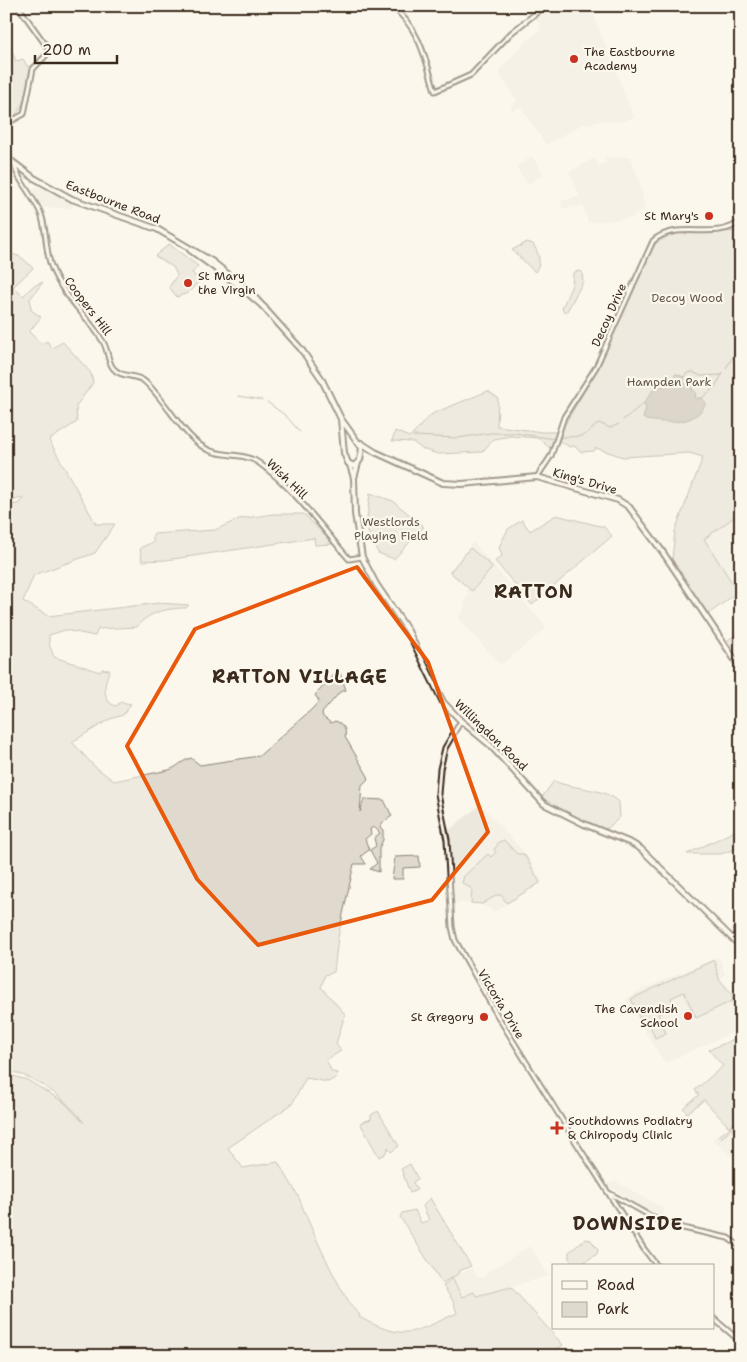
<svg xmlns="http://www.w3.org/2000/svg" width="747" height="1362" viewBox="0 0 747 1362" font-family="'Shantell Sans',sans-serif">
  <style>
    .built { fill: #ede8dd }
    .green { fill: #dfd9ce; stroke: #8d8276 }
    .water { fill: #b6aea2; stroke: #85796d }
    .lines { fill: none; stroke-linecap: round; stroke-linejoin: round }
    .stream { stroke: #85796d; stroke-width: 1 }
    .minor-casing { stroke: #3b2a1e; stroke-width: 7 }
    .major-casing { stroke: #3b2a1e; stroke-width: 8 }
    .minor { stroke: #fbf7ec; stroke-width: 3 }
    .major { stroke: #fbf7ec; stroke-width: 4 }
    .marked { fill: none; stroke: #e8590c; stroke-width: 4; stroke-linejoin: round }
    .poi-dot { fill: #c8321e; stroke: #fbf7ec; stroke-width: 2 }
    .labels { text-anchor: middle; stroke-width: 4.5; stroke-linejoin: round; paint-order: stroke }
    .poi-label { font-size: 12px; fill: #3b2a1e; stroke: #fbf7ec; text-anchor: start }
    .street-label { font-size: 12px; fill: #3b2a1e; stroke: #fbf7ec }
    .park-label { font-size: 12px; fill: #64564a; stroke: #fbf7ec }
    .district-label { font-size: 18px; font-weight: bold; letter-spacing: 1px; fill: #3b2a1e; stroke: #fbf7ec }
  </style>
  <rect width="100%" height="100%" fill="#fbf7ec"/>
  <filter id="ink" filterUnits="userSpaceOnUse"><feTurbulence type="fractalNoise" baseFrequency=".02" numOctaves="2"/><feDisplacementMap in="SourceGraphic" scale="10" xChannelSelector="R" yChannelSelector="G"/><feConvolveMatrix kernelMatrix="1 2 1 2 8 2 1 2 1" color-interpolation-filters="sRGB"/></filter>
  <g filter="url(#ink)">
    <g class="built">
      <polygon points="548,6 590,6 634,117 620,122 604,121 581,125 546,145 521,107 523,105 513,111 510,107 517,101 498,71 527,40 541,29 534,15"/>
      <polygon points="532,156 544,174 528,185 516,167"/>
      <polygon points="603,157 630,157 639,180 645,209 632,218 588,223 583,205 563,209 561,201 580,196 569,172 594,158 599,166 606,162"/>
      <polygon points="38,186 73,204 72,209 42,207 32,190"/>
      <polygon points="737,515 741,520 741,596 703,539"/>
      <polygon points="473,542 547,628 501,665 457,618 462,613 465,605 463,602 470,594 466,591 468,589 448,572"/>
      <polygon points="481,804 529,858 543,882 494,912 481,904 454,903 451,844 448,831"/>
      <polygon points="719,956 725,974 721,978 741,1002 741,1029 665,1063 625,1000 639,991"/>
      <polygon points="741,1119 741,1153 735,1160 712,1139"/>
      <polygon points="615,1181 665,1209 661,1218 608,1186 608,1184"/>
      <polygon points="530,1246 549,1276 476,1296 462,1297 452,1278 472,1268 478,1278 484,1277 486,1273"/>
    </g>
    <g class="green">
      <path d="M11 49 16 61 23 59 28 67 32 65C24 86 29 111 6 121V52Z"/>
      <path d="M741 231V520L737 515 704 539 738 592 707 615 672 559 675 531 703 457 689 453 623 457 596 448 594 451 581 452 574 446 570 447 559 441 565 424 598 368 649 252C666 224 712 233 741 231Z"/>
      <path d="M527 242 533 244C539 253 542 263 535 272L512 250Z"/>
      <polygon points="169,244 198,266 192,273 200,280 188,293 177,297 169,287 177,275 173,267 155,256"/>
      <path d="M6 252 21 257 33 268 13 287 23 296 33 286 43 282 30 299 31 310 41 317 29 332 42 344 47 341 52 348 63 342 91 373 93 383 76 406 77 422 49 440 96 524H115L95 553 34 575 23 601 48 616 159 603 189 605 186 608C169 608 147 612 137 627L98 629 95 636 65 630 49 635V644L54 657 100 672 102 669 110 670C104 681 101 702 116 706L121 702 131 704 123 715 110 719 72 742 94 766 114 781 169 770C178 767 181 761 191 758L200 765 259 756 312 709 319 701 315 695 339 670 346 690 340 692 322 713 323 717 331 723 335 721C343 723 347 730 345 737L369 778 362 785 360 812 364 799 384 800 392 816 382 823 380 827 383 830V840L379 848V872L370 869 377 863 370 850 376 846 374 838 380 833 374 827 370 829 371 834 365 839 369 850 361 856 366 864H354L338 937 334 972 325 975 321 987 345 1014 336 1044 341 1051 326 1060 332 1072 337 1073 336 1078 328 1082 306 1078 292 1104 228 1148 243 1168 278 1162C285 1175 296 1189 301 1203 309 1224 345 1305 360 1315L359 1317C406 1342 412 1333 457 1313L453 1301 443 1286 452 1278 462 1297 474 1292 476 1296 511 1287 563 1345 547 1356H6V1074L27 1080 64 1102 84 1123C66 1098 37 1077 6 1070V505L18 504 24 497 6 503Z"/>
      <polygon points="577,271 582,272 583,282 567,311 564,312 562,308 572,285 573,273"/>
      <path d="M488 391 498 398 497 426 542 432H557L550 448 538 438 511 436 494 439 482 452 438 454 422 449 413 442 392 441 395 431 409 437C419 431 423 419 434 413Z"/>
      <polygon points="370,493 393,501 424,527 394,559 378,553 366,528"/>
      <polygon points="273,514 304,514 333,544 315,545 314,538 166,560 142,561 140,548 153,542 153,534 215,530 239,519"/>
      <polygon points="556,515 604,527 612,536 532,605 495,561 502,556 499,547 508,529 522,520 530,531"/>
      <polygon points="470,548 493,567 472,591 450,572"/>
      <polygon points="741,631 741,664 725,642"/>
      <path d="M554 781C574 790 604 787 619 802L620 817 608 828 604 829 556 808 542 797Z"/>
      <polygon points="741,828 741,847 721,854 687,854"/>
      <polygon points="504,840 517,854 524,854 540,883 507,903 501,895 497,895 482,904 471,903 472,889 462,883 464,876 488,854 491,857 496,852 494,849 498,845 497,843"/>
      <polygon points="419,856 420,867 403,868 403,879 392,879 395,857"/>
      <polygon points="714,960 719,979 733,996 732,1001 696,1018 684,992 671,998 674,1007 658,1014 666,1033 655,1038 647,1019 641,1021 631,999"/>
      <polygon points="741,1036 741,1130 736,1126 721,1138 719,1136 736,1123 729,1127 704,1100 687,1113 683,1108 699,1095 695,1090 723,1066 709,1050"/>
      <polygon points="378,1111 399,1146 391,1152 388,1148 385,1154 379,1157 360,1123 371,1119 371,1115"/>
      <polygon points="410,1164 418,1179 413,1182 417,1190 410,1193 401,1169"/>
      <polygon points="430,1198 471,1266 459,1271 460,1273 442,1283 400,1217 402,1213 415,1210 421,1223 429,1220 423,1206"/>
      <path d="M586 1239 591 1240 598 1250 597 1254 580 1265C572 1265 568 1260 569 1252Z"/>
    </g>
    <path class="water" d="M676 374 684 377V383L693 387 692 390 696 392 695 398H702L706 403C696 426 667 423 646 420L643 418 646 408 644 403 653 390 661 387Z"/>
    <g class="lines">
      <g class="stream">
        <polyline points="726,368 741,344"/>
        <polyline points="684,377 687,373 693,372 700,376 722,375"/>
        <polyline points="238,396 262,400"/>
        <polyline points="702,398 715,387 723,373"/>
        <polyline points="267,402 286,416 300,432"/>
        <polyline points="623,420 644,403"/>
        <polyline points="413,436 458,438 490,433 514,433 555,439"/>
        <path d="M560 438C567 435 573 438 580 436 590 434 592 427 599 423L610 428 619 424"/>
      </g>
      <defs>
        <g id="minor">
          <path d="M391 6C419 26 426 60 435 91L471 75 511 33 545 6"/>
          <polyline points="6,124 24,114 33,69 50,51 18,6"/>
          <path d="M15 165C14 175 36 200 41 214 47 231 45 249 51 266 62 296 86 314 102 340 108 348 107 360 113 368 121 378 135 374 144 381 165 398 185 442 211 451 227 457 245 453 259 463 294 488 321 527 349 559L362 557"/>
          <path d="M537 477 551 456 564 417 596 367 653 241C678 219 716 242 741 221"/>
          <polyline points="461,721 445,748 440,769 438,794 447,840 452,927 455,940 497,1015 577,1144 644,1249 657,1266"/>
          <polyline points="609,1193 665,1224 728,1238 741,1247"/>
          <polyline points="713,1318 741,1342"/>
        </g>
        <g id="major">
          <polyline points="6,157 34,178 72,199 157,229 213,262 249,291 301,349 321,378 341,419 344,453 348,463 354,466 360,460 362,448 341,419"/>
          <polyline points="190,250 238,285 265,308"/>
          <polyline points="361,443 375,452 443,483 462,484 537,477 618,500 629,507 662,551 741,669"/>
          <polyline points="358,463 354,478 355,514 362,557 376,584 408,631 443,702 461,721 490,745 544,804 584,824 631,843 641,849 741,947"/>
          <polyline points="350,465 354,478"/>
        </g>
      </defs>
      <use href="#minor" class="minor-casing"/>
      <use href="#major" class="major-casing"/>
      <use href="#minor" class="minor"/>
      <use href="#major" class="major"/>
    </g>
  </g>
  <path d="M0 0H747V1362H0ZM357 567 428 662 488 832 432 900 258 945 197 879 127 746 195 629Z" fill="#fbf7ec" fill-opacity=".55" fill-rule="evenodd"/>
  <path class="marked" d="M357 567 428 662 488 832 432 900 258 945 197 879 127 746 195 629Z"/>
  <g class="poi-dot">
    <circle cx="574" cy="59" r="5"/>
    <circle cx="709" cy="216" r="5"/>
    <circle cx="188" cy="283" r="5"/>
    <circle cx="688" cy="1016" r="5"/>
    <circle cx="484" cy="1017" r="5"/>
    <path d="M554.5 1120.5h5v5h5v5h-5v5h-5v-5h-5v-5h5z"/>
  </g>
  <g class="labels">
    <g class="poi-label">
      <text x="584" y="56">The Eastbourne<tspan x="584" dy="14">Academy</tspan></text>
      <text x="699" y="220" text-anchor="end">St Mary's</text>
      <text x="198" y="280">St Mary<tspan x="198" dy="14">the Virgin</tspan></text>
      <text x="678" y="1013" text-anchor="end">The Cavendish<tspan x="678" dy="14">School</tspan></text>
      <text x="474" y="1021" text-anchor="end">St Gregory</text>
      <text x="568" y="1125">Southdowns Podiatry<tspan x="568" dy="14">&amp; Chiropody Clinic</tspan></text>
    </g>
    <g class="street-label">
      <text transform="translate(113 202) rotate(21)" y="4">Eastbourne Road</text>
      <text transform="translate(88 306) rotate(53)" y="4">Coopers Hill</text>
      <text transform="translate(609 315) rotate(-66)" y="4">Decoy Drive</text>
      <text transform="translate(287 479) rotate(44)" y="4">Wish Hill</text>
      <text transform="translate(585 481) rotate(16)" y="4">King's Drive</text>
      <text transform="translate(491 735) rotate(44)" y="4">Willingdon Road</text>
      <text transform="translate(501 1004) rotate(59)" y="4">Victoria Drive</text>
    </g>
    <g class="park-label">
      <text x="687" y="302">Decoy Wood</text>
      <text x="669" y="386">Hampden Park</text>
      <text x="391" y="526">Westlords<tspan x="391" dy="14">Playing Field</tspan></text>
    </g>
    <g class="district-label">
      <text x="534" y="598">RATTON</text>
      <text x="300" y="683">RATTON VILLAGE</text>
      <text x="628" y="1230">DOWNSIDE</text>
    </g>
  </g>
  <rect width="747" height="1362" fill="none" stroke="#fbf7ec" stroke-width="25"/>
  <rect x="12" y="12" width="722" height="1337" fill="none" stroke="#3b2a1e" stroke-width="2" filter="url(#ink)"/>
  <rect x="552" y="1264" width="162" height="65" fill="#fbf7ec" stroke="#aea59a"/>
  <rect x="562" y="1281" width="25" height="8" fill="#fbf7ec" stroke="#aea59a"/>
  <text x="597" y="1290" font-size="15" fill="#3b2a1e">Road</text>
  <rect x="562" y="1302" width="25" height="15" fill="#dfd9ce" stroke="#aea59a"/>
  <text x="597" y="1314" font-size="15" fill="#3b2a1e">Park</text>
  <path d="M35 55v8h82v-8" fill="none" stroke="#3b2a1e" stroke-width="2.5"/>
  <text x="42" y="55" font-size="15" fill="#3b2a1e" stroke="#fbf7ec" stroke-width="4" paint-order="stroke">200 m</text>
</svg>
